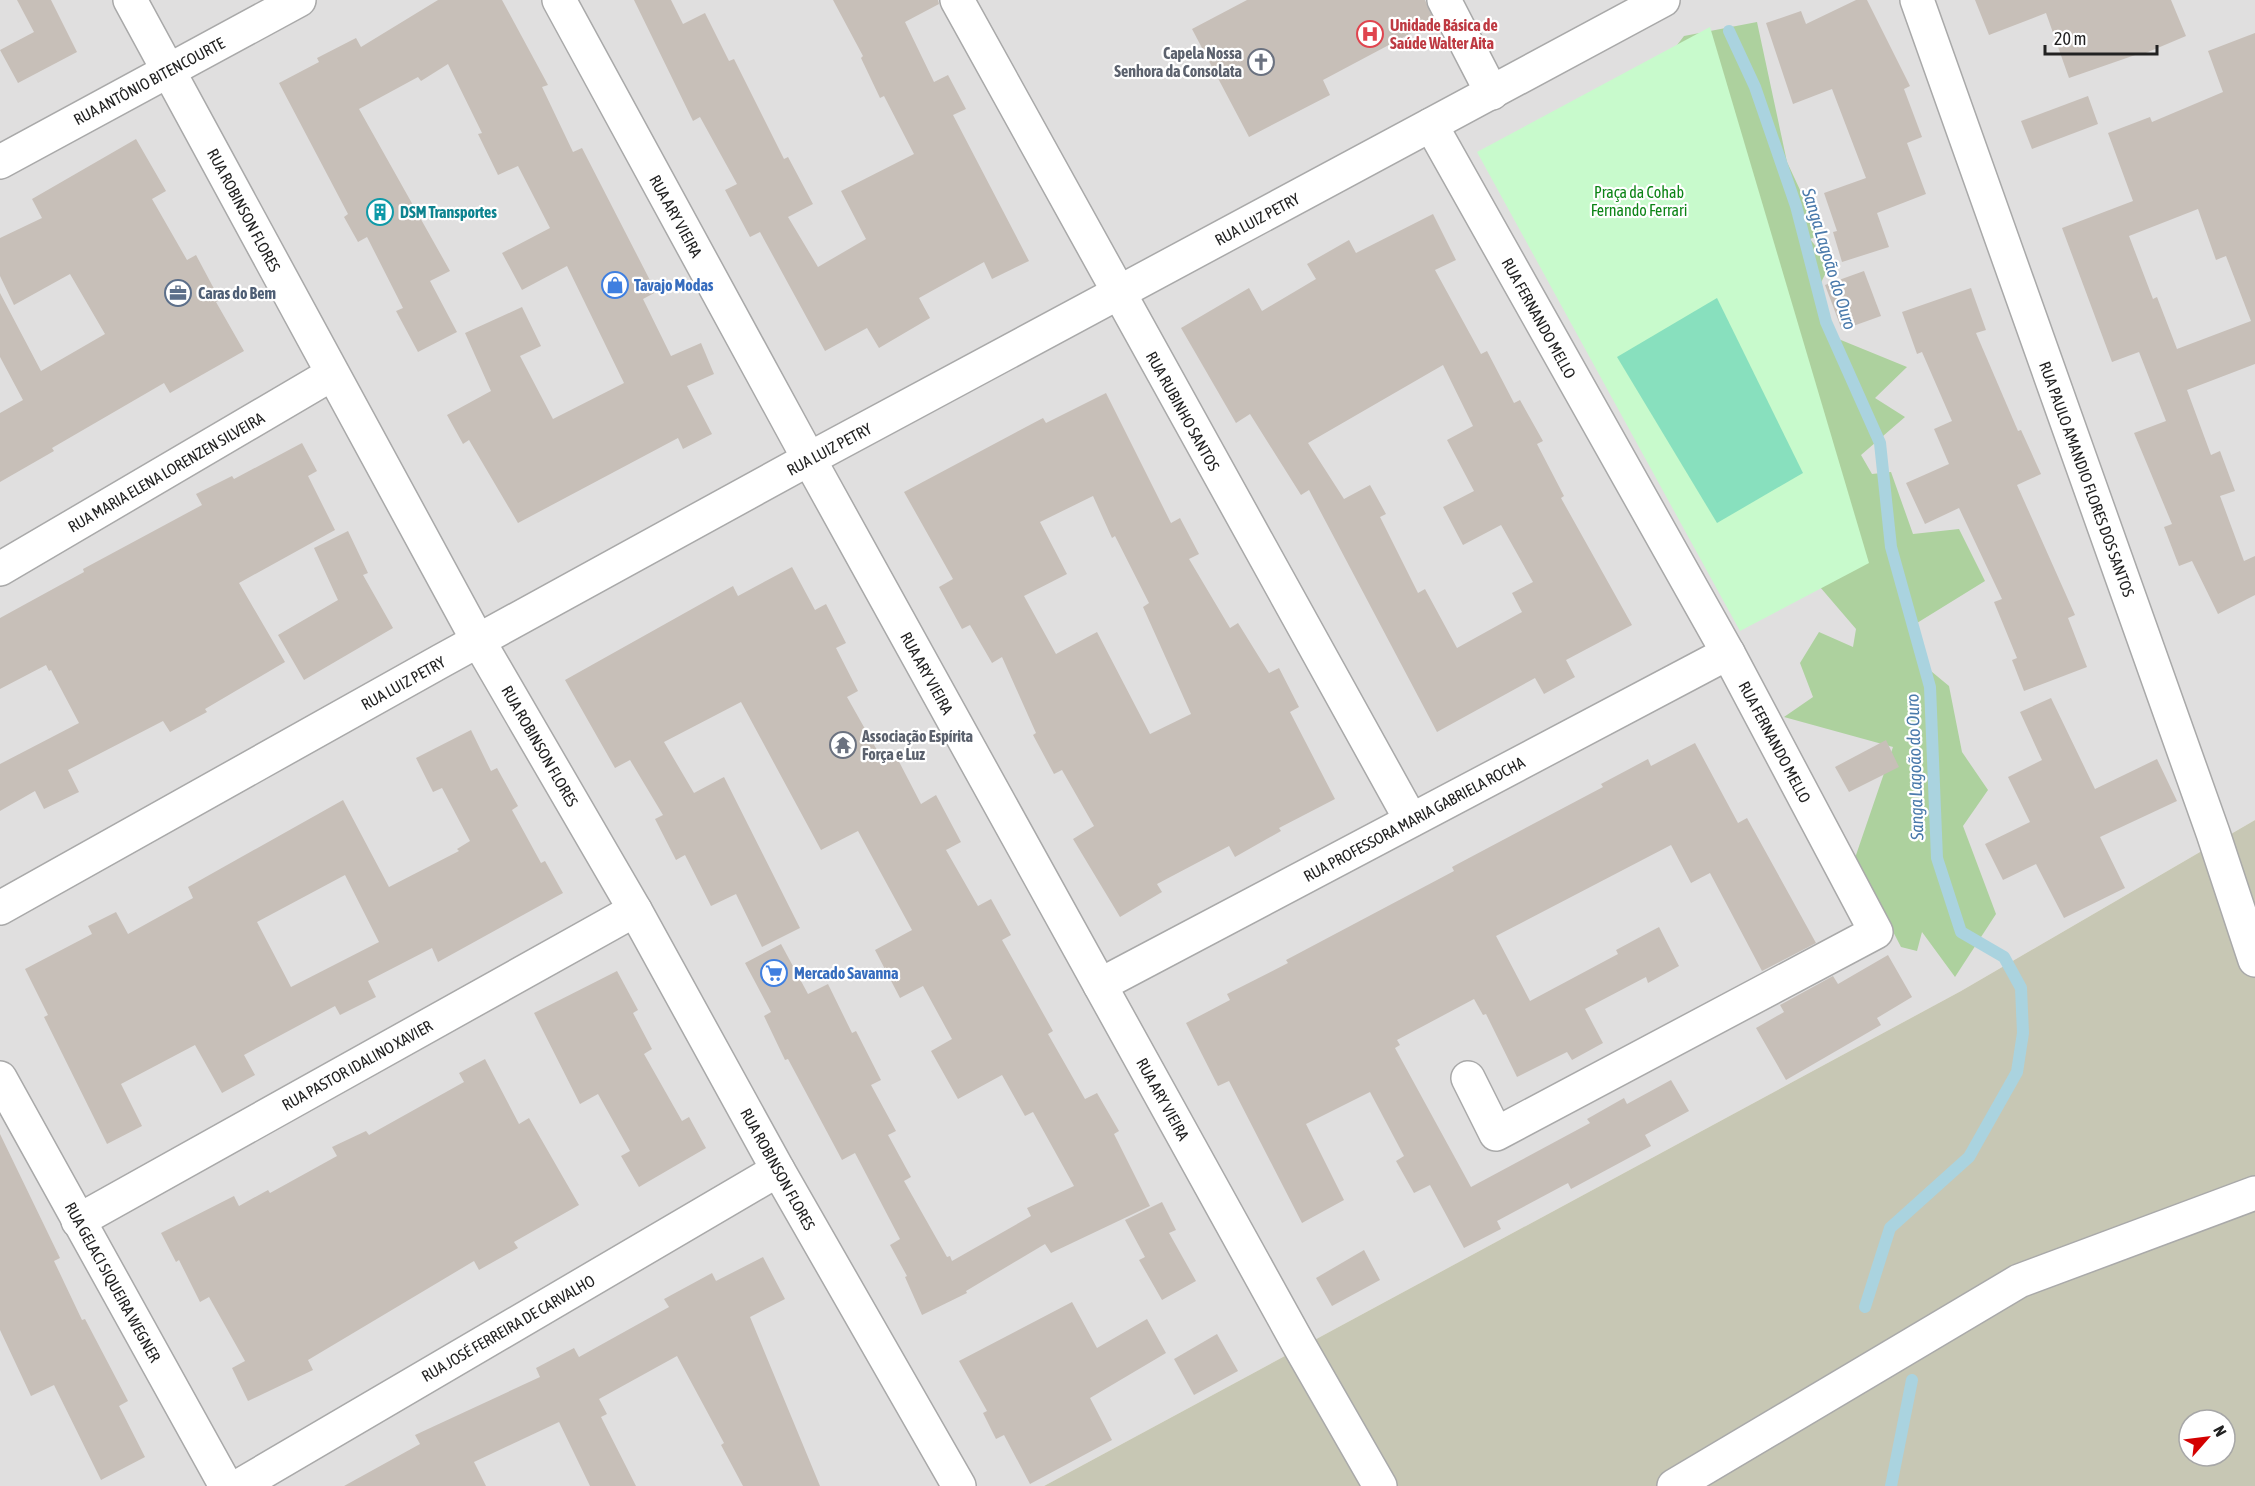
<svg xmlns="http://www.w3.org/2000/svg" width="2255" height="1486" viewBox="0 0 2255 1486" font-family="'Asap Condensed',sans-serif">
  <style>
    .residential { fill: #e0dfdf }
    .construction { fill: #c7c7b4; fill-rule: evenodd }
    .forest { fill: #add19e }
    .park { fill: #c8facc }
    .pitch { fill: #88e0be }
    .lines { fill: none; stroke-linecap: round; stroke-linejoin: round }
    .stream { stroke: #aad3df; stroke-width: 12 }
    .building { fill: #c7bfb8; fill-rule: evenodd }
    .minor-casing { stroke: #a9a9a9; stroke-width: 36 }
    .minor { stroke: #fff; stroke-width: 33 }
    .labels { text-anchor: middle; stroke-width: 4.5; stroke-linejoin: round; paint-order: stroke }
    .health-label { font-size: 16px; font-weight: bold; fill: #be3a42; stroke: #fff; text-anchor: start }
    .worship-label { font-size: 16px; font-weight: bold; fill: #5b616d; stroke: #fff; text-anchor: end }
    .street-label { font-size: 16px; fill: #222; stroke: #fff }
    .park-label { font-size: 16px; fill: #0c8416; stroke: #fff }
    .culture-label { font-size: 16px; font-weight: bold; fill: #0d838f; stroke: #fff; text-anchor: start }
    .shop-label { font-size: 16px; font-weight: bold; fill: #366cbe; stroke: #fff; text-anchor: start }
    .service-label { font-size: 16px; font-weight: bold; fill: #4e5e75; stroke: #fff; text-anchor: start }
    .water-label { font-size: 18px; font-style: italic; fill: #4a7aab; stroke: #fff }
  </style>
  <rect width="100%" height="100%" fill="#f2efe9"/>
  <polygon class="residential" points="0,0 2255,0 2255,820 1961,991 1044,1486 0,1486"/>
  <path class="construction" d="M2255 820V1486H1044L1961 991ZM2189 1420H2225V1456H2189Z"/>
  <polygon class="forest" points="1757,22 1787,162 1821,235 1810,239 1830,264 1817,291 1836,338 1907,367 1875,398 1905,417 1861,455 1872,474 1891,472 1913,534 1959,529 1985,581 1917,623 1920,662 1949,686 1962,752 1988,790 1963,826 1996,914 1955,977 1922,932 1917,951 1901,947 1855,858 1893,747 1784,717 1813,697 1800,663 1819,632 1853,647 1856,629 1820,587 1664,62 1684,36"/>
  <polygon class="park" points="1710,27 1869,563 1740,631 1477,152"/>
  <polygon class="pitch" points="1717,298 1803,473 1717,523 1617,357"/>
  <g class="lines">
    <g class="stream">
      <polyline points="1729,31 1755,87 1796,206 1826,322 1880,443 1891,547 1930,687 1937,858 1961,932 2004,957 2021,988 2023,1033 2017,1072 1969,1157 1890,1228 1865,1307"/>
      <polyline points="1891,1486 1912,1380"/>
    </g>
  </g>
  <g class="building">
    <polygon points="17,0 51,0 77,52 18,83 0,50 34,32"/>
    <polygon points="438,0 502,0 548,85 542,87 573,152 582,148 656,292 643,299 671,356 701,343 714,374 687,386 712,434 683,449 678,438 518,523 469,440 463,444 447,415 491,391 465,333 522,307 541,346 520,356 553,419 624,383 567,266 522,290 502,253 550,228 518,166 498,175 478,134 482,133 448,64 421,81 418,77 359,109 450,271 430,281 457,332 418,352 396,311 403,308 367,237 358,242 344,217 348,214 279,83 319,62 317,58 356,38 361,47"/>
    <polygon points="634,0 671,0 683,24 705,13 729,61 734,59 784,159 788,157 813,204 788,217 818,267 866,239 841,191 914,154 884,96 880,98 861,58 863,56 833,0 938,0 939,4 905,22 934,82 948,75 966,109 953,115 1029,261 992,279 984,262 919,298 930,318 879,348 867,328 825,351 760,232 750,237 725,190 737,184 700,117 693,121"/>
    <polygon points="1247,0 1425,0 1434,21 1323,80 1330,95 1249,137 1192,29"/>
    <polygon points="1856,0 1867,0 1910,86 1904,89 1922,137 1907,143 1926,194 1877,213 1889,247 1842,262 1833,232 1837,231 1824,193 1866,178 1832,89 1793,104 1766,23 1801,11 1806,24"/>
    <polygon points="1975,0 2171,0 2186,36 2141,55 2141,53 2069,78 2046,13 1989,35"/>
    <path d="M2255 33V364L2187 390 2211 455 2220 451 2235 491 2220 496 2244 561 2255 556V595L2218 614 2192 561 2179 566 2164 527 2172 524 2134 433 2166 421 2139 352 2112 362 2062 228 2133 201 2108 133 2150 117 2152 122 2223 92 2208 51ZM2198 209 2216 260 2226 256 2251 321 2177 349 2157 297 2153 299 2129 236Z"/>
    <polygon points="2088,96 2098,124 2032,149 2021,121"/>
    <polygon points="136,139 166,191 152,199 187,260 196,255 220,300 216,302 244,351 170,393 164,383 52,448 54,451 0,482 0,413 23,400 0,357 0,293 41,371 105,334 70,274 14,305 0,276 0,238 42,218 32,199"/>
    <path d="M1433 214 1456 260 1435 270 1481 354 1487 351 1514 403 1520 400 1543 441 1537 444 1564 496 1561 498 1632 625 1566 660 1575 677 1544 694 1535 678 1437 732 1309 490 1301 495 1250 414 1236 423 1181 328 1249 288 1262 311 1316 279 1307 264 1349 240 1356 253ZM1443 365 1473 426 1447 440 1474 491 1443 507 1463 545 1501 525 1533 582 1512 593 1522 612 1457 648 1425 589 1418 593 1380 517 1386 514 1370 485 1344 499 1308 443Z"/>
    <polygon points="1864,271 1881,316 1842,330 1825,285"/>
    <polygon points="1971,288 1986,330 1976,333 2018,431 2021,430 2041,474 2017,485 2075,615 2068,618 2087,667 2024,691 2012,660 2017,658 1994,602 2002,599 1959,508 1925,524 1906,483 1949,464 1934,429 1952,421 1922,352 1917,354 1902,312"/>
    <path d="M1106 393 1171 523 1180 518 1199 554 1189 559 1230 628 1238 623 1269 673 1279 668 1299 707 1290 712 1335 799 1279 828 1281 831 1235 857 1229 846 1157 884 1162 892 1120 917 1073 839 1094 826 1062 770 1054 774 1033 735 1036 733 1002 657 992 663 970 625 962 629 939 587 953 579 904 492 1043 418 1046 423ZM1093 496 1112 538 1115 536 1149 603 1143 607 1191 714 1150 734 1097 632 1056 654 1024 596 1067 574 1040 522Z"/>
    <polygon points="302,443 317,471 308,476 335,530 239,583 285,662 205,709 207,712 170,732 163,721 68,770 79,792 44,809 35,791 0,811 0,764 79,723 51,670 49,671 46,665 0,689 0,618 84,572 83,569 202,505 196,494 232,476 234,479"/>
    <polygon points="348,531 368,573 363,575 393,628 304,680 278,635 338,600 314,548"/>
    <polygon points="792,567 815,610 826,604 846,643 836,648 858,691 847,697 882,759 894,752 921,804 936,795 961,842 946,850 978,906 991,899 1011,935 1002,940 1053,1031 1048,1034 1085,1099 1097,1093 1119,1131 1114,1134 1150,1206 1051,1253 1045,1244 966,1291 967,1293 922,1315 905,1277 907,1276 890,1245 900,1239 855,1153 842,1160 788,1059 785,1060 764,1016 771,1012 745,963 781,944 808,994 828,984 852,1033 856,1031 881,1080 871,1085 896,1131 888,1135 911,1177 904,1181 947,1257 950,1256 952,1261 1031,1216 1027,1208 1074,1186 1033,1112 1025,1116 1002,1075 958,1099 931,1051 952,1039 923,986 900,998 875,950 912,930 858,831 821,850 741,702 664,742 694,793 724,777 800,928 762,947 736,894 711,906 685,855 676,860 655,819 663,815 630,760 615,768 565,680 733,586 738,596"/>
    <polygon points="2051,698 2095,789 2157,759 2177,801 2100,837 2125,888 2064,918 2036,864 2003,880 1985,844 2030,822 2008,777 2042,760 2020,712"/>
    <path d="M471 730 491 771 497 768 518 806 512 810 541 863 545 861 563 893 438 962 432 948 368 981 376 997 340 1015 335 1006 244 1055 255 1075 222 1093 195 1045 121 1084 142 1126 107 1144 44 1017 48 1015 25 969 92 934 88 926 116 912 128 934 193 898 188 887 343 800 389 887 459 851 457 849 470 841 442 788 433 792 416 758ZM345 875 379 942 291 987 257 922Z"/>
    <polygon points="1886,740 1899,767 1849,792 1835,767"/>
    <polygon points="1695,743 1738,823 1747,818 1816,943 1762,971 1710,873 1691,883 1671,845 1496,936 1530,1001 1618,954 1616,950 1659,927 1679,966 1648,983 1646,977 1585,1009 1603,1043 1572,1060 1567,1052 1517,1077 1486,1014 1483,1015 1474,999 1397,1040 1400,1045 1395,1048 1471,1187 1590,1123 1587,1119 1624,1098 1627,1104 1671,1080 1689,1111 1645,1135 1651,1146 1571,1189 1568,1183 1497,1221 1501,1229 1464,1248 1430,1185 1414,1193 1396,1161 1404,1156 1370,1092 1306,1124 1344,1200 1302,1223 1229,1081 1218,1086 1186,1023 1230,1000 1227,994 1288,963 1286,960 1454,871 1452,867 1603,787 1601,784 1648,759 1651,766"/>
    <polygon points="1888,955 1912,997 1877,1018 1881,1025 1786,1080 1756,1028 1784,1012 1780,1005 1833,976 1838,984"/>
    <polygon points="617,971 638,1010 633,1013 652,1049 644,1054 682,1121 689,1117 706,1148 639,1187 621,1156 630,1151 598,1094 580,1104 534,1013"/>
    <polygon points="485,1059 519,1124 529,1118 579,1205 514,1242 518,1248 479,1270 474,1261 308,1360 313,1370 248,1401 232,1368 245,1361 209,1297 200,1302 179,1260 176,1262 161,1233 234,1196 239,1206 268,1190 270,1193 337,1156 332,1147 366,1131 369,1135 464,1082 459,1073"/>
    <polygon points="0,1134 60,1258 54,1261 82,1320 85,1319 128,1401 119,1406 145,1457 101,1480 54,1385 31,1396 0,1330"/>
    <polygon points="1162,1202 1176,1230 1169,1233 1196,1281 1162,1300 1139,1260 1145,1257 1125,1220"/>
    <polygon points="1364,1250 1380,1280 1332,1306 1316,1278"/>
    <polygon points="763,1257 785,1299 750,1317 820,1486 743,1486 721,1445 724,1443 677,1356 599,1399 607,1414 601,1417 636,1486 590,1486 559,1422 474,1462 486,1486 344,1486 420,1444 415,1435 540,1377 536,1368 574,1348 579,1357 669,1307 664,1299 712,1273 716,1281"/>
    <polygon points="1072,1302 1097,1348 1147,1319 1166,1353 1090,1398 1112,1440 1030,1484 1004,1435 996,1439 983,1413 987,1411 959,1361"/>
    <polygon points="1217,1334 1238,1371 1194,1395 1174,1359"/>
  </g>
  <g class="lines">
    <defs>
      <g id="minor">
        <polyline points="130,0 471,628 635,910 778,1170 959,1486"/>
        <polyline points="559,0 809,459 1299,1345 1380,1486"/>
        <polyline points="957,0 1411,820"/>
        <polyline points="1444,0 1492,93"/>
        <polyline points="1917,0 2213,833 2255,960"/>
        <polyline points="1431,125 1728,653 1876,932 1496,1134 1468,1078"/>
        <polyline points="0,162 299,0"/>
        <polyline points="0,569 332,374"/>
        <polyline points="0,908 441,661 809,459 1663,0"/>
        <polyline points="1100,985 1728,653"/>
        <polyline points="0,1078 226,1486"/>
        <polyline points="78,1221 635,910"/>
        <polyline points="239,1486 778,1170"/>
        <polyline points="1674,1486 2019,1281 2255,1193"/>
      </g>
    </defs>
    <use href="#minor" class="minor-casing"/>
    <use href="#minor" class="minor"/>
  </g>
  <defs>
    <symbol id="hospital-ring" viewBox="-11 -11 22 22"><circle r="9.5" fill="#fff" stroke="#e0444e" stroke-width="1.5"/><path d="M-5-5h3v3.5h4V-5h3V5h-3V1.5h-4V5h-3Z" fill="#e0444e"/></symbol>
    <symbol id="church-ring" viewBox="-11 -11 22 22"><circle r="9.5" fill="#fff" stroke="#6b7280" stroke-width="1.5"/><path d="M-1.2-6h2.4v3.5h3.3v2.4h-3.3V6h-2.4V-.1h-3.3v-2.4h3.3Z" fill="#6b7280"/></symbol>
    <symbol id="building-ring" viewBox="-11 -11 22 22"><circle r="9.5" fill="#fff" stroke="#0f9aa8" stroke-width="1.5"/><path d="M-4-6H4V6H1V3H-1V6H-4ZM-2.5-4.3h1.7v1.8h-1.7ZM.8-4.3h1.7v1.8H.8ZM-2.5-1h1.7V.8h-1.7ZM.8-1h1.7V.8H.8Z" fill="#0f9aa8"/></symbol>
    <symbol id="shop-ring" viewBox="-11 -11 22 22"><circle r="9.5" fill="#fff" stroke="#3f7fe0" stroke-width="1.5"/><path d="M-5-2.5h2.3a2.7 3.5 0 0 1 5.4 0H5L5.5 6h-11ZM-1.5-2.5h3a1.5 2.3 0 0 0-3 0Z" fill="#3f7fe0"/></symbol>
    <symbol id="office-ring" viewBox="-11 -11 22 22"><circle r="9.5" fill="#fff" stroke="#5c6f8a" stroke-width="1.5"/><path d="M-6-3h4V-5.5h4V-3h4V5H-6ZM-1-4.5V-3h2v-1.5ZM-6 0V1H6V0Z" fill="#5c6f8a"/></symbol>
    <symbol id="temple-ring" viewBox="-11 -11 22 22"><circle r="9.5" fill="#fff" stroke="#6b7280" stroke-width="1.5"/><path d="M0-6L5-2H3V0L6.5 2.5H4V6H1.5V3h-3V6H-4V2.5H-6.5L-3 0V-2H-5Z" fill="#6b7280"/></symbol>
    <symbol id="supermarket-ring" viewBox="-11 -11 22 22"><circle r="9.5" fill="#fff" stroke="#3f7fe0" stroke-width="1.5"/><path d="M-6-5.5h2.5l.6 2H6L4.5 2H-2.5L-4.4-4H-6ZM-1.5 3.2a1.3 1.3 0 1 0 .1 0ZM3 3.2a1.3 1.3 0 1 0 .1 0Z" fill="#3f7fe0"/></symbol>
  </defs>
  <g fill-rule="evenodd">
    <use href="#hospital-ring" x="1355" y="19" width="30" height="30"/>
    <use href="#church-ring" x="1246" y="47" width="30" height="30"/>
    <use href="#building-ring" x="365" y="197" width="30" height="30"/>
    <use href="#shop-ring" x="600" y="270" width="30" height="30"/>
    <use href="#office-ring" x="163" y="278" width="30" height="30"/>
    <use href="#temple-ring" x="828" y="730" width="30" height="30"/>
    <use href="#supermarket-ring" x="759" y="958" width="30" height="30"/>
  </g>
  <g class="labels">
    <g class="health-label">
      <text x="1390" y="31">Unidade Básica de<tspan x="1390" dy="18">Saúde Walter Aita</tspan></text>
    </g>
    <g class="worship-label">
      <text x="1242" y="59">Capela Nossa<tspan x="1242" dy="18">Senhora da Consolata</tspan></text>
      <text x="862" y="742" text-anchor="start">Associação Espírita<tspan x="862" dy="18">Força e Luz</tspan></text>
    </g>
    <g class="street-label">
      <text transform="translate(149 81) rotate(-28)" y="6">RUA ANTÔNIO BITENCOURTE</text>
      <text transform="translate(244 210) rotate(62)" y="6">RUA ROBINSON FLORES</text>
      <text transform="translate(676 216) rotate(61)" y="6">RUA ARY VIEIRA</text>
      <text transform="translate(1257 219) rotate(-28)" y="6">RUA LUIZ PETRY</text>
      <text transform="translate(1539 318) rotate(61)" y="6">RUA FERNANDO MELLO</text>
      <text transform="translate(1183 411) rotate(61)" y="6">RUA RUBINHO SANTOS</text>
      <text transform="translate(829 449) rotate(-28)" y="6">RUA LUIZ PETRY</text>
      <text transform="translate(166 472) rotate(-30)" y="6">RUA MARIA ELENA LORENZEN SILVEIRA</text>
      <text transform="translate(2087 479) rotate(70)" y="6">RUA PAULO AMANDIO FLORES DOS SANTOS</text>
      <text transform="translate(927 673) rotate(61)" y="6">RUA ARY VIEIRA</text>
      <text transform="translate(403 683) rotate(-29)" y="6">RUA LUIZ PETRY</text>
      <text transform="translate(1775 742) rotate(62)" y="6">RUA FERNANDO MELLO</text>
      <text transform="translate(540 746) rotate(60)" y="6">RUA ROBINSON FLORES</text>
      <text transform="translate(1414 819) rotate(-28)" y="6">RUA PROFESSORA MARIA GABRIELA ROCHA</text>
      <text transform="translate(357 1065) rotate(-29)" y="6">RUA PASTOR IDALINO XAVIER</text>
      <text transform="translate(1163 1099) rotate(61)" y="6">RUA ARY VIEIRA</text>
      <text transform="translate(778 1169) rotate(61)" y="6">RUA ROBINSON FLORES</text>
      <text transform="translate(113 1282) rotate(61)" y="6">RUA GELACI SIQUEIRA WEGNER</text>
      <text transform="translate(508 1328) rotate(-30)" y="6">RUA JOSÉ FERREIRA DE CARVALHO</text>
    </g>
    <g class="park-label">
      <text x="1639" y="198">Praça da Cohab<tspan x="1639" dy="18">Fernando Ferrari</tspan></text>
    </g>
    <g class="culture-label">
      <text x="400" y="218">DSM Transportes</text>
    </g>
    <g class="shop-label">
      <text x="634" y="291">Tavajo Modas</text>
      <text x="794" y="979">Mercado Savanna</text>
    </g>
    <g class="service-label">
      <text x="198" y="299">Caras do Bem</text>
    </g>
    <g class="water-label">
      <text transform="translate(1829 259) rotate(73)" y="6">Sanga Lagoão do Ouro</text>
      <text transform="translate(1915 767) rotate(-92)" y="6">Sanga Lagoão do Ouro</text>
    </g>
  </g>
  <g transform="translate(2207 1438) rotate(62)"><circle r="28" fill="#ffffff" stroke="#a7a7a7" stroke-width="1.5"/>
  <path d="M0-4.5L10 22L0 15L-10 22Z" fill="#d40000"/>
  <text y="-9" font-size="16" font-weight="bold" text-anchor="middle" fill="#222222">N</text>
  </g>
  <path d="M2045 45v9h112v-9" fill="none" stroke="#222222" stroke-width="3"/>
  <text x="2054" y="45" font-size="18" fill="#222222" stroke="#ffffff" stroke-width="4.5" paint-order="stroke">20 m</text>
</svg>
